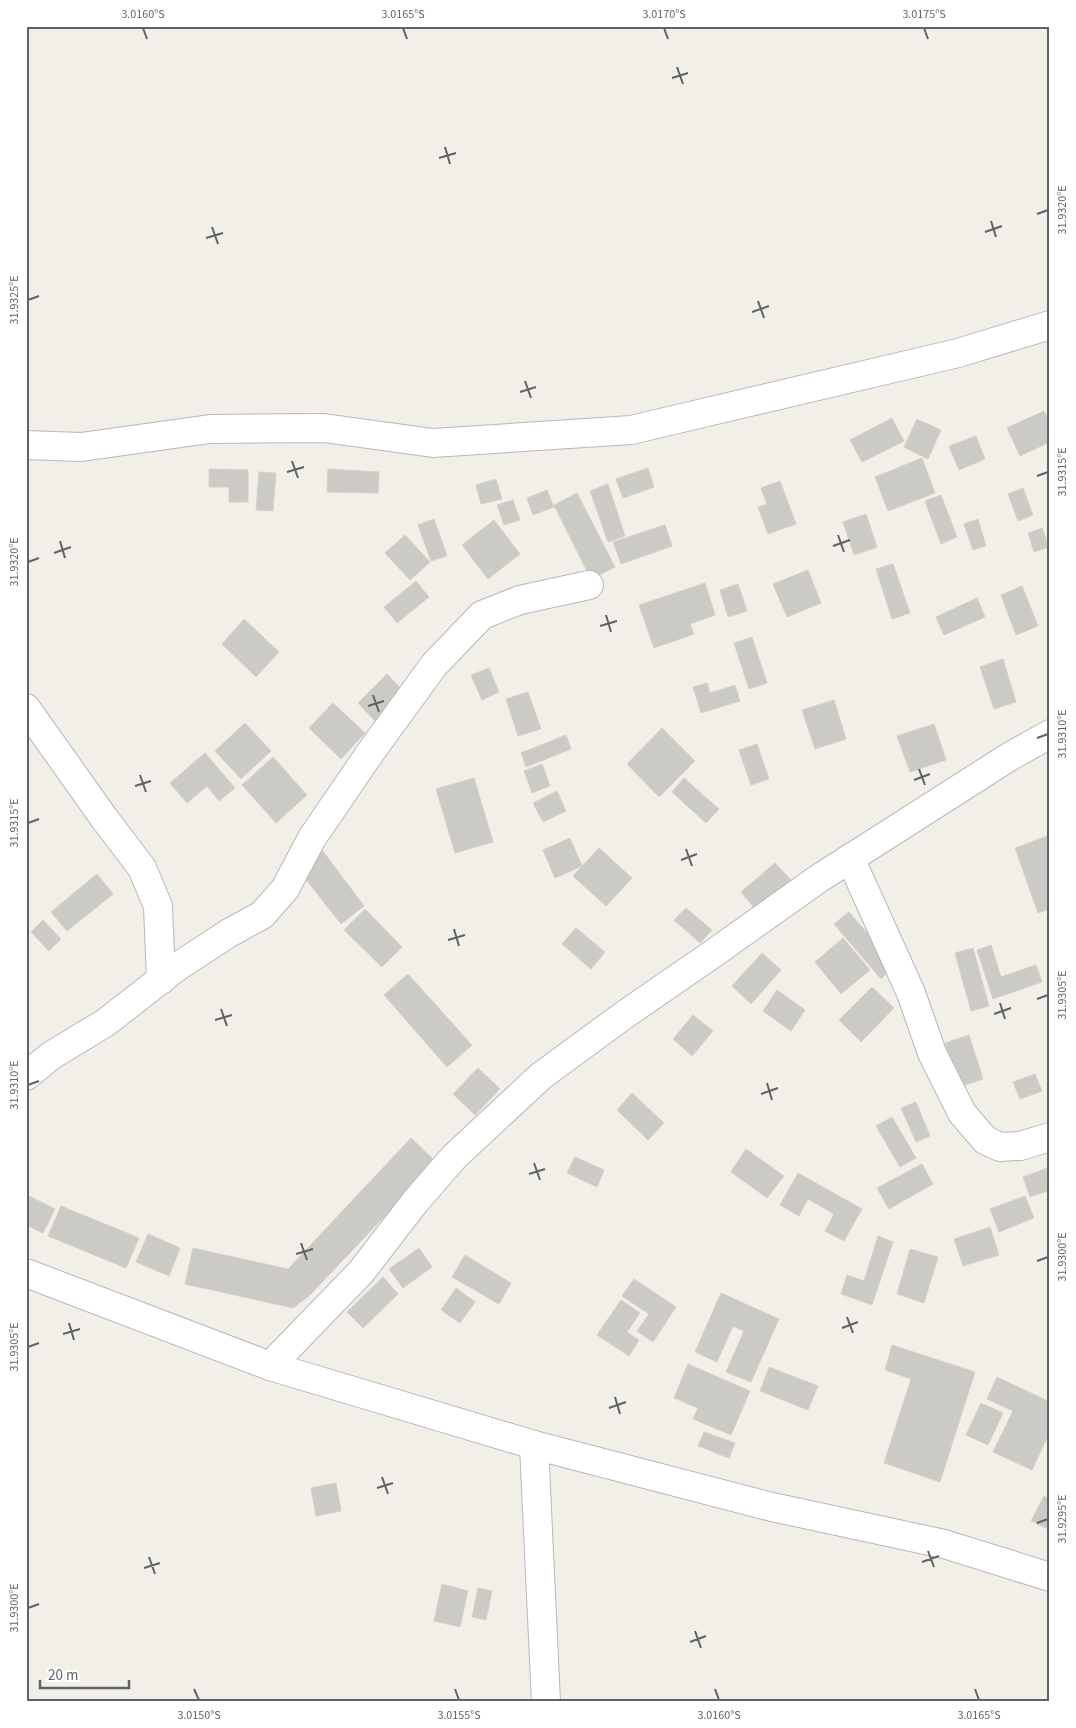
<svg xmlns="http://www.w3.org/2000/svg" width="1076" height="1728" viewBox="0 0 1076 1728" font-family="'Source Sans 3',sans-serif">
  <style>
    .building { fill: #cccac5; stroke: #d6d1c6 }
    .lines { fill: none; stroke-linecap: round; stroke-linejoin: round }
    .minor-casing { stroke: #b5b8bc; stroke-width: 30 }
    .minor { stroke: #fff; stroke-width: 28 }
    .ticks { fill: none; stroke: #5f6368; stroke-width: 2 }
    .neatline { fill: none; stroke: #5f6368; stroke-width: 2 }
    .ticks-label { font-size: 12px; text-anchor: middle; fill: #5f6368 }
  </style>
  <rect width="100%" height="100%" fill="#f1efe8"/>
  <g class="building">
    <polygon points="1044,411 1050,423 1050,442 1020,456 1007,428"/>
    <polygon points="892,418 904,441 862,462 850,440"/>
    <polygon points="917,419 941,430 928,459 904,447"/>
    <polygon points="976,436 985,459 959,470 949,446"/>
    <polygon points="922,458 935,493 888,511 875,477"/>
    <polygon points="648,468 654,487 623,498 616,479"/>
    <polygon points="209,469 248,470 248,502 229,502 229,487 209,487"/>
    <polygon points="328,469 379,472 378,493 327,492"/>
    <polygon points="259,472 276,473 273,511 256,510"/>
    <polygon points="496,479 502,499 481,504 476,485"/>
    <polygon points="780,481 796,524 768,534 758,507 767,504 761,488"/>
    <polygon points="608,484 625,536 608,542 590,491"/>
    <polygon points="1023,488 1033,515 1018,521 1008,494"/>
    <polygon points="547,490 554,507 533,515 527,498"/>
    <polygon points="577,493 615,567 591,579 554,505"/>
    <polygon points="941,495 957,537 941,544 925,501"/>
    <polygon points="513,500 520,520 504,525 497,505"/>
    <polygon points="866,514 877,547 854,555 843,522"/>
    <polygon points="434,519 447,556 431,561 418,525"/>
    <polygon points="978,519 986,546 973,550 964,524"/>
    <polygon points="494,520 520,554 488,579 462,545"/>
    <polygon points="665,525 672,546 621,564 613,542"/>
    <polygon points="1042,528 1049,547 1034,552 1028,533"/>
    <polygon points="405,535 430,562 410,580 385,553"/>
    <polygon points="893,564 910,613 892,619 876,569"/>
    <polygon points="808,570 821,603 787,617 773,584"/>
    <polygon points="416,581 429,597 397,623 384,607"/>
    <polygon points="705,583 715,615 690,624 694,634 654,648 639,605"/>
    <polygon points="738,584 747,611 728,617 720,590"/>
    <polygon points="1022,586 1038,626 1016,635 1001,595"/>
    <polygon points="977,598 985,617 944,635 936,617"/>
    <polygon points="244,619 279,652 256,677 222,644"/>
    <polygon points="752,637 767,683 749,689 734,643"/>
    <polygon points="1003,659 1016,702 994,709 980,667"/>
    <polygon points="489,668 499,692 482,700 471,675"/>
    <polygon points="387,674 405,693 376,722 358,703"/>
    <polygon points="707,683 710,693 735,685 740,701 701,713 693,687"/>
    <polygon points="528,692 541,729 518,736 506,699"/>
    <polygon points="834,700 846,739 815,749 802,710"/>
    <polygon points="333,703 365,733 341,759 309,728"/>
    <polygon points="245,723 271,751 241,779 215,751"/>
    <polygon points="934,724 946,760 910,772 897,736"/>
    <polygon points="662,728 695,761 659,797 627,764"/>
    <polygon points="566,735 571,749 526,767 521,753"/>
    <polygon points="757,744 769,779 751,785 739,750"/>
    <polygon points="205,753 235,788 219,801 207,786 187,803 170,783"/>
    <polygon points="273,757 307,795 276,823 242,785"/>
    <polygon points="542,764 550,786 532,793 524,771"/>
    <polygon points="474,778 493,842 455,853 436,789"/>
    <polygon points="684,778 719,809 706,823 672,792"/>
    <polygon points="557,791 566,811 543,822 533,803"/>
    <polygon points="1050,835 1050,909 1038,913 1015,848"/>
    <polygon points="570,838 582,866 555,878 543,850"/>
    <polygon points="599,848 632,878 606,906 573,876"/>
    <polygon points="322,850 364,906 341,924 297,868"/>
    <polygon points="775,863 791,880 756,910 741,892"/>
    <polygon points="97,874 113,894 67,931 51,912"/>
    <polygon points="686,908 712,930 700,943 674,920"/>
    <polygon points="365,909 402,947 382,967 344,930"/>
    <polygon points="849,912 895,966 881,979 834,924"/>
    <polygon points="43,920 61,939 49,951 31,932"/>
    <polygon points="576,928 605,952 591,969 562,944"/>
    <polygon points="843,938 870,970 841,994 815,962"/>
    <polygon points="991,945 1001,977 1036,965 1042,982 993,999 977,950"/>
    <polygon points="973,948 989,1006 971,1011 955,953"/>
    <polygon points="762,953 781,970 751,1004 732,986"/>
    <polygon points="408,974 472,1045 447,1067 384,995"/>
    <polygon points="872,987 894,1008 861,1042 839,1020"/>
    <polygon points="777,990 805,1010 791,1031 763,1011"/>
    <polygon points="693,1015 713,1031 692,1056 673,1039"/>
    <polygon points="969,1035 983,1079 959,1087 945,1043"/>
    <polygon points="478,1068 500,1089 475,1115 453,1094"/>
    <polygon points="1035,1074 1042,1091 1020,1099 1013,1082"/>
    <polygon points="632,1093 664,1123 648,1140 617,1110"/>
    <polygon points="916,1102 930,1136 916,1142 901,1108"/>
    <polygon points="892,1117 916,1158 900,1167 876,1126"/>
    <polygon points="411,1138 436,1162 309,1296 293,1308 185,1284 193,1248 288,1269"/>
    <polygon points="746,1149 784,1176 767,1198 731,1172"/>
    <polygon points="575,1157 604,1170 597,1187 567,1173"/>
    <polygon points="922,1164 933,1184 889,1209 877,1188"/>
    <polygon points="1050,1167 1050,1190 1030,1197 1023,1177"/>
    <polygon points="798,1173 862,1209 844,1241 825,1231 834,1214 808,1199 799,1216 780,1205"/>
    <polygon points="29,1196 55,1209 43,1233 26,1225 26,1201"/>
    <polygon points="1025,1196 1034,1218 999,1232 990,1209"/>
    <polygon points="61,1206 139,1238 126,1268 48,1236"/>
    <polygon points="990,1227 999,1255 963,1266 954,1239"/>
    <polygon points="148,1234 180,1248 169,1276 136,1262"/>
    <polygon points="878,1236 893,1242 872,1305 841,1294 847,1275 864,1281"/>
    <polygon points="419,1248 432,1267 403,1288 389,1269"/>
    <polygon points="910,1249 938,1257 924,1303 897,1294"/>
    <polygon points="465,1255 511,1283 499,1304 452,1277"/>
    <polygon points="383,1277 398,1294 363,1328 347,1312"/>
    <polygon points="634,1279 676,1307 653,1342 637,1331 649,1314 622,1296"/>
    <polygon points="456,1288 475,1302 460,1323 441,1310"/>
    <polygon points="721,1293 779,1319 751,1382 726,1372 744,1331 733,1326 717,1362 695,1352"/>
    <polygon points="621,1300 640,1313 627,1332 639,1340 629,1356 597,1335"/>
    <polygon points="892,1345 975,1372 940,1482 884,1463 911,1379 885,1370"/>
    <polygon points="688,1364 750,1391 731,1435 693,1419 698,1408 674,1398"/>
    <polygon points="769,1367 818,1386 808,1410 760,1391"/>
    <polygon points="997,1377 1050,1402 1050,1431 1032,1470 993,1452 1013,1411 987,1399"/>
    <polygon points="981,1403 1003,1413 988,1445 966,1435"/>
    <polygon points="704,1432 735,1443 729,1458 698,1446"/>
    <polygon points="336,1483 341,1511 316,1516 311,1488"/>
    <polygon points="1044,1496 1050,1499 1050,1530 1031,1521"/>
    <polygon points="442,1584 468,1591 460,1627 434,1621"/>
    <polygon points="478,1588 492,1591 486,1620 472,1617"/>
  </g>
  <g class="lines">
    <defs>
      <g id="minor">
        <polyline points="26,445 81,447 210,429 324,428 433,443 631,430 958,353 1050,325"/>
        <polyline points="26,708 104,818 142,868 158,906 161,980"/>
        <polyline points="850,858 911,993 932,1053 962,1113 985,1140 1000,1147 1020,1146 1050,1137"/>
        <polyline points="26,1076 52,1055 105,1023 177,967 229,933 262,915 285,889 312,838 370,753 434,665 482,615 520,600 589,585"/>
        <polyline points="26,1273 270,1366 534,1445 772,1507 944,1544 1050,1577"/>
        <polyline points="270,1366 361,1272 415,1202 454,1157 541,1076 627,1013 714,953 818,879 1009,757 1050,734"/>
        <polyline points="534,1445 546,1702"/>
      </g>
    </defs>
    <use href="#minor" class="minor-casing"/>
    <use href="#minor" class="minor"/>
  </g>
  <path class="ticks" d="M143 28 147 39M403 28 407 39M664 28 668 39M924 28 928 39M677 67 683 84M672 78 688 73M445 147 450 164M439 158 456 153M1037 214 1048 210M991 221 996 237M212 227 218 244M985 232 1002 226M206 238 223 233M28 300 39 296M758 301 764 318M752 312 769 306M525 381 531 398M520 392 536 387M292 461 298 478M287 472 304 467M1037 476 1048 472M838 535 844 552M60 541 65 558M833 546 850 540M54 553 71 547M28 562 39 558M606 615 611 632M600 626 617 621M373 695 379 712M368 706 384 701M1037 738 1048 734M919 769 925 785M140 775 146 792M914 780 930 774M135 786 151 781M28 823 39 819M686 849 692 866M681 860 697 854M454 929 459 946M448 940 465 935M1037 999 1048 995M1000 1003 1005 1019M221 1009 227 1026M994 1014 1011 1008M215 1020 232 1015M767 1083 772 1100M28 1085 39 1081M761 1094 778 1088M534 1163 540 1180M529 1174 545 1169M301 1243 307 1260M296 1254 313 1249M1037 1261 1048 1257M847 1317 853 1333M69 1323 74 1340M842 1328 858 1322M63 1334 80 1329M28 1347 39 1343M615 1397 620 1414M609 1408 626 1402M382 1477 388 1494M377 1488 393 1483M1037 1523 1048 1519M928 1551 934 1567M149 1557 155 1574M922 1562 939 1556M144 1568 160 1563M28 1608 39 1604M695 1631 701 1648M690 1642 706 1636M194 1689 199 1700M455 1689 459 1700M715 1689 719 1700M975 1689 979 1700"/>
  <rect width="1076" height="1728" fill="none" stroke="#ffffff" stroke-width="55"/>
  <path d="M40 1680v8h89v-8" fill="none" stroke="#5f6368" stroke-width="2.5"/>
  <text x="48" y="1680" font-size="15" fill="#5f6368" stroke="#ffffff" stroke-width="4" paint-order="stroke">20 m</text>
  <rect x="28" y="28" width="1020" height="1672" class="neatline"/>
  <g class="ticks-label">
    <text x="143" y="18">3.0160°S</text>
    <text x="403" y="18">3.0165°S</text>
    <text x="664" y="18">3.0170°S</text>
    <text x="924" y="18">3.0175°S</text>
    <text transform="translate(1062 210) rotate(-90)" y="4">31.9320°E</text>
    <text transform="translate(14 300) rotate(-90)" y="4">31.9325°E</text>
    <text transform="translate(1062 472) rotate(-90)" y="4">31.9315°E</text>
    <text transform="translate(14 562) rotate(-90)" y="4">31.9320°E</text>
    <text transform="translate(1062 734) rotate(-90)" y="4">31.9310°E</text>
    <text transform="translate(14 823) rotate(-90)" y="4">31.9315°E</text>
    <text transform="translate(1062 995) rotate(-90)" y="4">31.9305°E</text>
    <text transform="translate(14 1085) rotate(-90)" y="4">31.9310°E</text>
    <text transform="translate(1062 1257) rotate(-90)" y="4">31.9300°E</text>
    <text transform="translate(14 1347) rotate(-90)" y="4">31.9305°E</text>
    <text transform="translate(1062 1519) rotate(-90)" y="4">31.9295°E</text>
    <text transform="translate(14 1608) rotate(-90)" y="4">31.9300°E</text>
    <text x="199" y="1719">3.0150°S</text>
    <text x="459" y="1719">3.0155°S</text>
    <text x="719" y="1719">3.0160°S</text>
    <text x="979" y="1719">3.0165°S</text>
  </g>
</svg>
